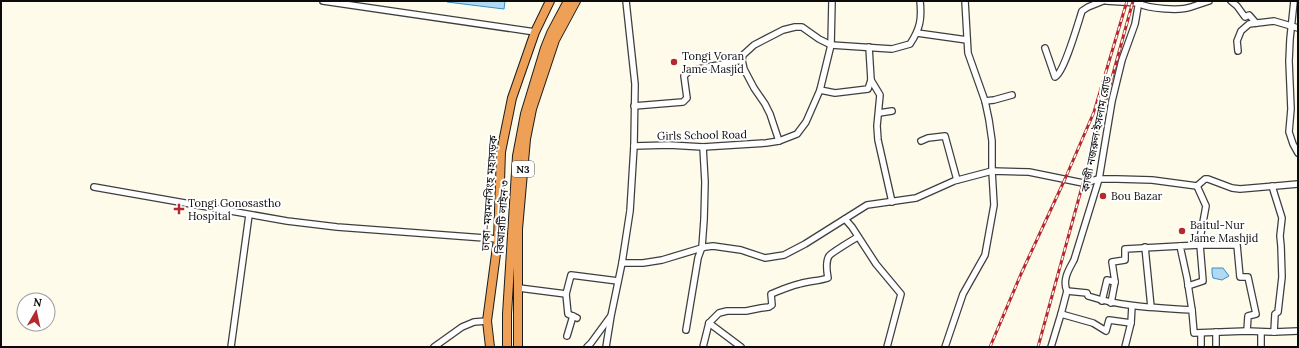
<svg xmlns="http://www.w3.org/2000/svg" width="1299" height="348" viewBox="0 0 1299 348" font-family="Lora,'Noto Sans Bengali',serif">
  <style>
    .water { fill: #b1d9f3; stroke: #3a8cc7 }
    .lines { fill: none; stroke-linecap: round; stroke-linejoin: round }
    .minor-casing { stroke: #3e3e3e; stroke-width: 8 }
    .highway-casing { stroke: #1c1c1c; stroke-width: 10 }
    .minor { stroke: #fff; stroke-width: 5.5 }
    .highway { stroke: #efa057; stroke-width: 8 }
    .rail-casing { stroke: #b5292d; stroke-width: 3 }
    .rail { stroke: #fff; stroke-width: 1.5; stroke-dasharray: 4.5; stroke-linecap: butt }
    .poi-dot { fill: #b5292d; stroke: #fff; stroke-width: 1.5 }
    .labels { text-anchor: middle; stroke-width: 4; stroke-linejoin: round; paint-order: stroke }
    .shield { fill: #fff; stroke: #545454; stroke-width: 1 }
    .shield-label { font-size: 10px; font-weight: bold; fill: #0b0b0b }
    .poi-label { font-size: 11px; fill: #0b0b0b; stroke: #fff; text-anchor: start }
    .street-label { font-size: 11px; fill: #0b0b0b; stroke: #fff }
  </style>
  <rect width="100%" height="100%" fill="#fefbea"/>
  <g class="water">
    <polygon points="447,1 505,1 504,9 447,2"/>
    <polygon points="1212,268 1223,268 1229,276 1222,280 1213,278 1212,273"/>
  </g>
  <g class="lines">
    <defs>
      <g id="minor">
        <polyline points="323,1 535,32"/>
        <path d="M1106 1 1138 3C1149 9 1180 11 1191 7 1197 5 1203 3 1209 1"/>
        <polyline points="1231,1 1237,6 1245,17 1249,15 1256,23"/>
        <polyline points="1294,1 1290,39 1289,61 1291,109 1289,132 1293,144 1298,153"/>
        <polyline points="917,33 967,40"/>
        <path d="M1045 48 1055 77C1064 73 1078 23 1082 11L1088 7 1103 1"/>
        <polyline points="1238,51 1237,41 1241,31 1249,24 1274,21 1298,28"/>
        <path d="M742 60 743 55 754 45 783 30 795 27H802L819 39 831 45 892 49 910 44C920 29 922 19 920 1"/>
        <polyline points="871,80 880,95 877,126 878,140 892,202"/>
        <polyline points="820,90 835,93 868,89 871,80 869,47"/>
        <polyline points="985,101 994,100 1012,95"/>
        <polyline points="634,106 683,102 687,98 684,76 689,71 742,60 744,69 754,88 765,104 770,114 779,141"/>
        <polyline points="879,113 892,111"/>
        <polyline points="921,141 928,138 945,136 957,180"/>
        <polyline points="634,146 669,145 703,147 766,143 779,141 797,134 806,122 820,90 831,45 832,1"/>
        <polyline points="1197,186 1205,179 1208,179 1232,188 1240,189 1298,184"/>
        <polyline points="1272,186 1282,218 1280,236 1281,246 1282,277 1278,312 1275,314 1274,332"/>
        <polyline points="94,187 287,221 337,227 498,239"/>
        <polyline points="845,219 852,227 876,264 901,294 887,347"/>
        <polyline points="1145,247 1151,307"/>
        <polyline points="622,263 643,263 662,260 705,247 713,246 741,250 765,258 784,255 805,244 867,205 916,198 954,181 992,171 1029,172 1083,183 1099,179 1117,179 1152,180 1197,186"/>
        <polyline points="1188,286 1203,281 1200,245 1237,245 1240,277 1248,277 1256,314 1248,316 1247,331"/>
        <polyline points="519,288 566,294 571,275 618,281"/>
        <path d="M1067 291C1062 280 1069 269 1074 260L1099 179 1112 101 1122 60 1135 24 1139 1"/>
        <path d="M1067 291 1087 293 1088 296C1122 307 1157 308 1192 310L1194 333 1247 331 1274 332 1298 331"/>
        <polyline points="566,294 568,314 577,318"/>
        <polyline points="1102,301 1107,280 1115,282 1112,262 1125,260 1125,249 1180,246"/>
        <polyline points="1111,303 1115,282"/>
        <polyline points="1192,310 1187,278 1180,246 1200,245 1201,233 1206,206 1197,186"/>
        <polyline points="1061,314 1093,323 1106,331 1109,320 1131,323"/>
        <polyline points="709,323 741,347"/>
        <polyline points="686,330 698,258 702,247 704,220 705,182 703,147"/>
        <polyline points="1261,332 1261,347"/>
        <polyline points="1201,333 1201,347"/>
        <polyline points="567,336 573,316"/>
        <polyline points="231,347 249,215"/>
        <polyline points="434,347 462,327 474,322 487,321"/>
        <polyline points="587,347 591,343 610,317"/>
        <polyline points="606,347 611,316 622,263 630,211 634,146 635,84 626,1"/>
        <path d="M703 347 709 323 719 313 727 311H746L761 308 769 307 772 305 771 294C781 290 790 286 799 284 809 281 819 281 828 278 827 272 825 262 829 256 831 253 854 239 858 237"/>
        <polyline points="945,347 963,294 985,255 994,205 992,171 992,141 989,120 985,101 968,53 965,1"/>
        <polyline points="1051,347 1061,314 1067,291"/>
        <polyline points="1125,347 1131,323 1132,306"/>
        <polyline points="1216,347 1216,332"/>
      </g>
      <g id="highway">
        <polyline points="490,347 487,321 498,239 501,152 512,98 535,32 550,1"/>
        <polyline points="507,347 507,314 517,156 525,114 545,48 551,33 568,1"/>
        <polyline points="518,347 518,229 526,139 532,109 555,40 576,1"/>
      </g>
    </defs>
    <use href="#minor" class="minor-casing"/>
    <use href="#highway" class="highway-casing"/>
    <use href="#minor" class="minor"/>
    <use href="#highway" class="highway"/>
    <defs>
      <g id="rail">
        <polyline points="990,347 1021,274 1065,179 1094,112 1127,1"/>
        <polyline points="1038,347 1133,1"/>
      </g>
    </defs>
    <use href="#rail" class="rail-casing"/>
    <use href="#rail" class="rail"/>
  </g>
  <g class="poi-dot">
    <circle cx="674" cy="62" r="4"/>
    <circle cx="1103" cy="196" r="4"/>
    <path d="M177 203h4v4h4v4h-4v4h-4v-4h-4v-4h4z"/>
    <circle cx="1182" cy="231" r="4"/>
  </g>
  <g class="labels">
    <rect class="shield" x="512" y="161" width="22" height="16" rx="3"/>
    <g class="shield-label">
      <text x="523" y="173">N3</text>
    </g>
    <g class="poi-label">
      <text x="682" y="60">Tongi Voran<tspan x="682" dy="13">Jame Masjid</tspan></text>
      <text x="1111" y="200">Bou Bazar</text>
      <text x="188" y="207">Tongi Gonosastho<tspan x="188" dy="13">Hospital</tspan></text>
      <text x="1190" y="229">Baitul-Nur<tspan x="1190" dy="13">Jame Mashjid</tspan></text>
    </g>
    <g class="street-label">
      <text transform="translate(1096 134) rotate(-79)" y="4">কাজী নজরুল ইসলাম রোড</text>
      <text transform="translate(702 135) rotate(-1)" y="4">Girls School Road</text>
      <text transform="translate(489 193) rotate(-86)" y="4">ঢাকা-ময়মনসিংহ মহাসড়ক</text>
      <text transform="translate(502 217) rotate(-86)" y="4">বিআরটি লাইন ৩</text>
    </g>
  </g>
  <rect width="1299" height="348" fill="none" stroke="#0b0b0b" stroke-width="4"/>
  <g transform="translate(36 312) rotate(9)"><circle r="19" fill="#ffffff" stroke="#9d9d9d"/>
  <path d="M0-3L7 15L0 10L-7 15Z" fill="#b5292d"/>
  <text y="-6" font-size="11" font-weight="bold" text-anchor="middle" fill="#0b0b0b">N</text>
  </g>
</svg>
